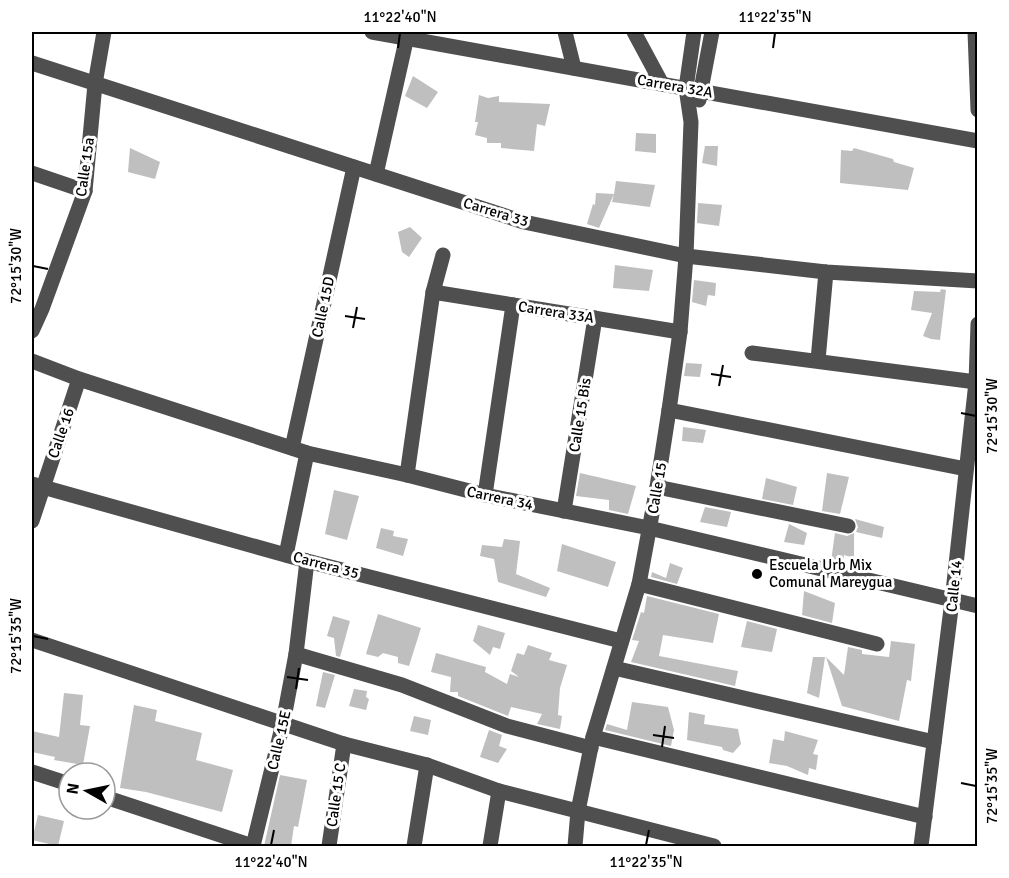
<svg xmlns="http://www.w3.org/2000/svg" width="1009" height="878" viewBox="0 0 1009 878" font-family="Signika,sans-serif">
  <style>
    .building { fill: #bfbfbf }
    .lines { fill: none; stroke-linecap: round; stroke-linejoin: round }
    .minor { stroke: #4f4f4f; stroke-width: 15 }
    .ticks { fill: none; stroke: #000; stroke-width: 2 }
    .poi-dot { fill: #000; stroke: #fff; stroke-width: 2 }
    .labels { text-anchor: middle; stroke-width: 6; stroke-linejoin: round; paint-order: stroke }
    .street-label { font-size: 15px; fill: #000; stroke: #fff }
    .poi-label { font-size: 15px; fill: #000; stroke: #fff; text-anchor: start }
    .neatline { fill: none; stroke: #000; stroke-width: 2 }
    .ticks-label { font-size: 15px; text-anchor: middle; fill: #000 }
  </style>
  <rect width="100%" height="100%" fill="#fff"/>
  <g class="building">
    <polygon points="413,76 438,92 427,108 405,96"/>
    <polygon points="479,95 488,98 499,96 499,102 550,104 545,126 537,124 534,151 501,148 501,143 487,143 487,138 475,135 478,122 475,122"/>
    <polygon points="636,133 656,134 656,153 635,151"/>
    <polygon points="705,146 718,146 717,166 702,163"/>
    <polygon points="130,148 160,162 155,179 128,172"/>
    <polygon points="854,148 893,159 894,162 914,168 908,190 840,183 841,150 852,151"/>
    <polygon points="616,181 655,185 650,207 612,202 614,194 599,228 587,224 593,204 595,205 596,193 614,194"/>
    <polygon points="698,203 722,205 719,226 697,223"/>
    <polygon points="410,227 422,238 409,257 402,252 398,232"/>
    <polygon points="615,265 653,270 649,291 613,288"/>
    <polygon points="694,280 716,283 715,296 708,295 706,306 692,302"/>
    <polygon points="941,289 946,290 940,340 931,339 923,336 932,313 911,310 914,291 940,292"/>
    <polygon points="686,363 702,364 700,377 684,376"/>
    <polygon points="683,427 706,430 703,443 682,441"/>
    <polygon points="580,473 636,486 628,514 609,510 609,500 576,496"/>
    <polygon points="827,473 849,477 840,514 822,511"/>
    <polygon points="766,478 797,487 793,505 762,499"/>
    <polygon points="334,490 359,496 347,540 325,534"/>
    <polygon points="705,507 731,512 727,527 700,522"/>
    <polygon points="855,519 884,527 882,538 856,532 858,527"/>
    <polygon points="789,524 807,533 804,545 784,542"/>
    <polygon points="381,528 394,531 393,536 408,539 403,556 376,548"/>
    <polygon points="835,533 847,536 854,533 854,558 844,555 843,564 831,561"/>
    <polygon points="504,539 520,541 516,574 550,588 546,597 498,582 494,559 480,556 482,545 502,547"/>
    <polygon points="562,544 616,562 608,587 557,571"/>
    <polygon points="670,563 683,568 677,584 651,577 652,572 666,578"/>
    <polygon points="804,591 835,603 832,623 802,615"/>
    <polygon points="647,596 719,614 713,643 663,635 659,656 738,671 735,686 631,662 639,641 632,640 641,612 644,613"/>
    <polygon points="378,614 421,628 409,666 398,663 398,657 383,653 378,657 366,654"/>
    <polygon points="333,616 350,621 340,657 336,656 334,638 327,636"/>
    <polygon points="747,621 777,629 772,652 741,647"/>
    <polygon points="478,625 505,633 500,649 493,647 490,655 473,641"/>
    <polygon points="891,641 915,644 911,681 907,680 899,721 842,706 826,657 844,675 848,647 862,650 862,654 889,657"/>
    <polygon points="528,645 552,653 549,660 567,665 560,688 558,715 562,716 560,729 537,724 542,714 511,707 508,716 458,696 458,692 450,692 451,677 431,672 436,653 486,667 485,672 507,684 510,674 519,677 511,671 517,653 524,655"/>
    <polygon points="813,657 825,657 819,698 807,693"/>
    <polygon points="323,672 335,675 325,708 316,706"/>
    <polygon points="354,689 367,691 366,697 369,699 366,710 349,706"/>
    <polygon points="64,693 83,695 80,725 90,726 83,765 54,760 55,757 32,752 32,731 59,737"/>
    <polygon points="632,702 668,707 674,730 671,746 605,730 607,724 627,730"/>
    <polygon points="134,705 157,710 155,721 202,733 196,760 233,770 222,812 146,792 120,788"/>
    <polygon points="689,712 705,715 704,724 738,729 741,744 733,753 723,750 722,747 687,740"/>
    <polygon points="414,716 431,720 428,735 410,731"/>
    <polygon points="489,730 502,735 499,746 507,749 498,763 480,757"/>
    <polygon points="785,731 818,740 813,754 818,755 816,770 809,768 808,775 787,766 769,763 773,739 784,741"/>
    <polygon points="280,775 307,780 298,827 294,826 291,846 264,846"/>
    <polygon points="38,815 64,821 58,846 32,840"/>
  </g>
  <g class="lines">
    <g class="minor">
      <polyline points="372,32 978,141"/>
      <polyline points="565,32 574,68"/>
      <polyline points="634,32 662,84"/>
      <polyline points="975,32 978,110"/>
      <polyline points="32,63 524,222 686,256 826,272 978,281"/>
      <polyline points="699,100 712,32"/>
      <polyline points="32,173 85,191"/>
      <polyline points="376,174 408,32"/>
      <polyline points="433,292 680,332"/>
      <polyline points="32,331 42,309 85,191 95,84 104,32"/>
      <polyline points="752,353 976,382"/>
      <polyline points="818,360 826,272"/>
      <polyline points="32,361 79,379 307,453 407,475 485,495 649,528 978,606"/>
      <polyline points="669,410 966,469"/>
      <polyline points="292,448 354,167"/>
      <polyline points="407,475 433,292 443,255"/>
      <polyline points="32,484 307,561 621,641"/>
      <polyline points="657,487 848,526"/>
      <polyline points="485,495 513,305"/>
      <polyline points="564,511 595,318"/>
      <polyline points="32,521 79,379"/>
      <polyline points="286,555 307,453"/>
      <polyline points="639,584 877,644"/>
      <polyline points="32,640 344,744 427,765 499,791 714,846"/>
      <polyline points="296,654 402,685 507,726 591,748"/>
      <polyline points="614,668 934,742"/>
      <polyline points="593,737 925,817"/>
      <polyline points="32,772 69,784"/>
      <polyline points="105,797 253,846"/>
      <polyline points="253,846 283,723 296,654 307,561"/>
      <polyline points="329,846 344,744"/>
      <polyline points="414,846 427,765"/>
      <polyline points="490,846 499,791"/>
      <polyline points="575,846 578,811 593,737 639,584 657,487 669,410 680,332 686,256 691,122 686,88 694,32"/>
      <polyline points="921,846 952,601 976,382 978,324"/>
    </g>
  </g>
  <path class="ticks" d="M398 48 400 33M773 48 775 33M33 266 48 269M345 316 365 319M353 328 357 307M711 374 731 377M719 386 723 365M961 413 976 416M33 636 48 639M287 677 308 680M296 689 299 668M653 735 674 738M662 747 665 726M961 783 976 786M271 845 274 830M646 845 649 830"/>
  <circle class="poi-dot" cx="757" cy="574" r="6"/>
  <g class="labels">
    <g class="street-label">
      <text transform="translate(675 86) rotate(10)" y="5">Carrera 32A</text>
      <text transform="translate(85 167) rotate(-82)" y="5">Calle 15a</text>
      <text transform="translate(496 212) rotate(17)" y="5">Carrera 33</text>
      <text transform="translate(323 307) rotate(-78)" y="5">Calle 15D</text>
      <text transform="translate(556 312) rotate(9)" y="5">Carrera 33A</text>
      <text transform="translate(580 415) rotate(-81)" y="5">Calle 15 Bis</text>
      <text transform="translate(61 433) rotate(-71)" y="5">Calle 16</text>
      <text transform="translate(657 488) rotate(-80)" y="5">Calle 15</text>
      <text transform="translate(500 498) rotate(12)" y="5">Carrera 34</text>
      <text transform="translate(326 565) rotate(15)" y="5">Carrera 35</text>
      <text transform="translate(954 586) rotate(-84)" y="5">Calle 14</text>
      <text transform="translate(279 740) rotate(-77)" y="5">Calle 15E</text>
      <text transform="translate(336 795) rotate(-82)" y="5">Calle 15 C</text>
    </g>
    <g class="poi-label">
      <text x="769" y="570">Escuela Urb Mix<tspan x="769" dy="17">Comunal Mareygua</tspan></text>
    </g>
  </g>
  <rect width="1009" height="878" fill="none" stroke="#ffffff" stroke-width="66"/>
  <g transform="translate(87 791) rotate(279)"><circle r="28" fill="#ffffff" stroke="#999999" stroke-width="1.5"/>
  <path d="M0-4.5L10 22L0 15L-10 22Z" fill="#000000"/>
  <text y="-9" font-size="16" font-weight="bold" text-anchor="middle" fill="#000000">N</text>
  </g>
  <rect x="33" y="33" width="943" height="812" class="neatline"/>
  <g class="ticks-label">
    <text x="400" y="22">11°22'40"N</text>
    <text x="775" y="22">11°22'35"N</text>
    <text transform="translate(16 266) rotate(-90)" y="5">72°15'30"W</text>
    <text transform="translate(992 416) rotate(-90)" y="5">72°15'30"W</text>
    <text transform="translate(16 636) rotate(-90)" y="5">72°15'35"W</text>
    <text transform="translate(992 786) rotate(-90)" y="5">72°15'35"W</text>
    <text x="271" y="867">11°22'40"N</text>
    <text x="646" y="867">11°22'35"N</text>
  </g>
</svg>
